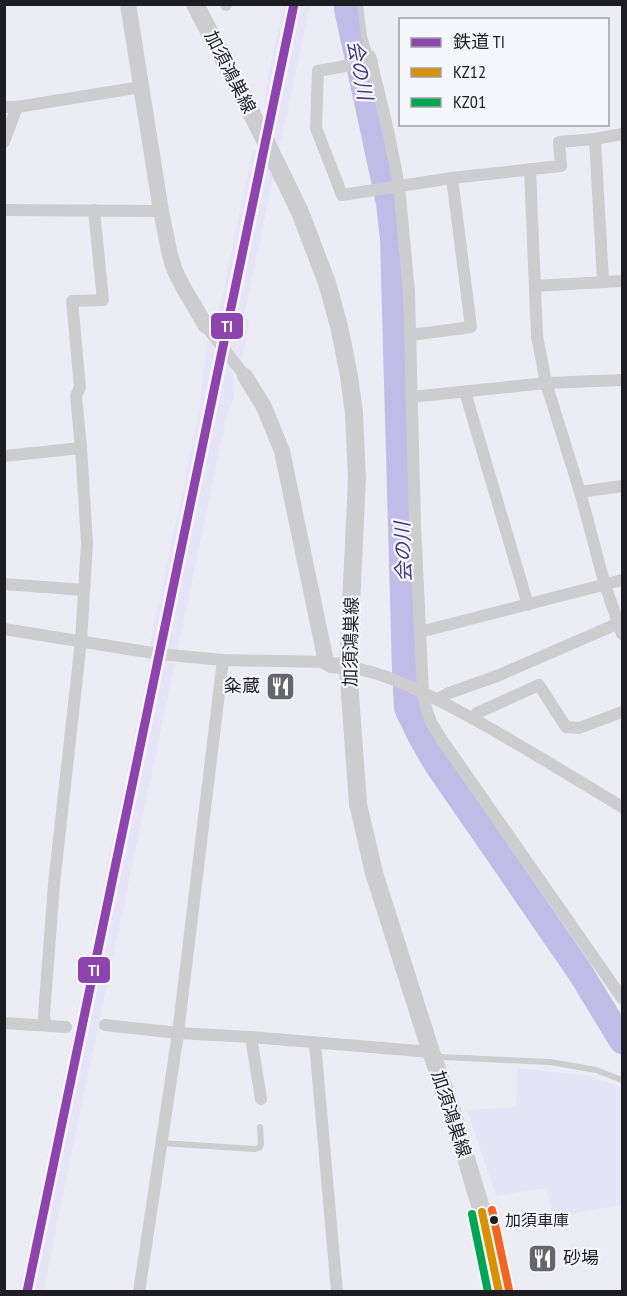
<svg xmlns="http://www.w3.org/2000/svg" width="627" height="1296" viewBox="0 0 627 1296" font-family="'PT Sans Narrow','Noto Sans JP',sans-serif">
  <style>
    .built { fill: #e6e5f7 }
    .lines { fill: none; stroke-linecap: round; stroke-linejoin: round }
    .river { stroke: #bfbce8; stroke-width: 26 }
    .lane { stroke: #cdcdd0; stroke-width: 6 }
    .street { stroke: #cdcdd0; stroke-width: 12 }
    .secondary { stroke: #cdcdd0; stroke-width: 16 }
    .primary { stroke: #cdcdd0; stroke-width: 18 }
    .bus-1-casing { stroke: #f6f6fd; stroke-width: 12 }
    .bus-2-casing { stroke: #f6f6fd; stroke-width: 12 }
    .bus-3-casing { stroke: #f6f6fd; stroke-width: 12 }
    .bus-1 { stroke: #d69105; stroke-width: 8 }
    .bus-2 { stroke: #00a651; stroke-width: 8 }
    .bus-3 { stroke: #f26522; stroke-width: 8 }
    .rail-1-casing { stroke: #f6f6fd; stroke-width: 14 }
    .rail-1 { stroke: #8e44ad; stroke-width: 9 }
    .bus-dot { fill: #1e1d23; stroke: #f6f6fd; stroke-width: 2 }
    .labels { text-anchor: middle; stroke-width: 4.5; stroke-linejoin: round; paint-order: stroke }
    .bus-label { font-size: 16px; fill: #1e1d23; stroke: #f6f6fd; text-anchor: start }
    .street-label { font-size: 18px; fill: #1e1d23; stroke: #f6f6fd }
    .poi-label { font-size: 18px; fill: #1e1d23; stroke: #f6f6fd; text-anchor: end }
    .water-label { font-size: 20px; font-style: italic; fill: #42367d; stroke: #f6f6fd }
    .line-badge { stroke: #f6f6fd; stroke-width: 2 }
    .badge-label { font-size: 16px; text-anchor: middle; font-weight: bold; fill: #fff }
  </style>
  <rect width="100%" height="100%" fill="#ececf5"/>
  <g class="built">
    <polygon points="283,5 310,5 244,316 249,322 242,358 237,359 216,329 242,199 253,151 256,151 266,112 264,110 266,87"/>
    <polygon points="207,342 213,343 233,373 234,398 227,414 177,653 149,649 199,413"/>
    <polygon points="152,658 175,663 57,1222 44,1291 19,1292 150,659"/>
    <polygon points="517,1068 592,1076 622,1087 622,1205 553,1217 547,1188 496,1196 467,1110 516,1107"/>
  </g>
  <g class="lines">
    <polyline class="river" points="347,4 347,9 389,203 393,239 405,670 407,708 421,737 436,763 580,972 622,1041"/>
    <g class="lane">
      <polyline points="360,4 364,36 370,56"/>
      <polyline points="437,1055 442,1057 550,1062 596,1070 622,1080"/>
      <polyline points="162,1143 255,1149 259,1148 261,1145 260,1127"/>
    </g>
    <g class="street">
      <polyline points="226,4 226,5"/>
      <polyline points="370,56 389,135 399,186 409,292 415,524 423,693 426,708 431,722 440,737 622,998"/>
      <polyline points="372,61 318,71 316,128 342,195 452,178 561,166 559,142 595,139 622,134"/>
      <polyline points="4,107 17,107 141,87"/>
      <polyline points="595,139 603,281"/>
      <polyline points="4,142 17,107"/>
      <polyline points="530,169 537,336 546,383 580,492 605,585 622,634"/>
      <polyline points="4,210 161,211"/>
      <polyline points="535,286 622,281"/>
      <polyline points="206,326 245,376"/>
      <polyline points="411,335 471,327 452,178"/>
      <polyline points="465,392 528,605"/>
      <polyline points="411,397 546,383 622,380"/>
      <polyline points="81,448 76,396 80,387 72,301 103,300 94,210"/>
      <polyline points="4,456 81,448 87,543 81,641 54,884 44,1015 45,1025"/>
      <polyline points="580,492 622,486"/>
      <polyline points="4,584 84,590"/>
      <polyline points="4,629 159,654 223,660 326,662"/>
      <polyline points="420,632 622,580"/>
      <path d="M348 667C384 672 423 692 455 709 512 739 567 774 622 807"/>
      <polyline points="438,699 449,693 497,676 619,623"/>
      <polyline points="472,718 477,713 539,685 566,727 579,728 622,712"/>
      <polyline points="4,1023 66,1027"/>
      <polyline points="105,1025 178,1033 251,1037 431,1052"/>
      <polyline points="251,1037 261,1099"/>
      <polyline points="315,1043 337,1292"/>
      <polyline points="139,1292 178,1033 223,660"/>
    </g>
    <g class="secondary">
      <polyline points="128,4 161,211 170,255 175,271 183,287 206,326"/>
      <polyline points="245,376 264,407 282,451 326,662 331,665 348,667"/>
    </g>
    <polyline class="primary" points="195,4 259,128 300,212 327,283 339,326 349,376 354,413 357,479 348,667 358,804 374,873 431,1052 453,1114 482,1212 499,1292"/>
    <defs>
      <polyline id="bus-1" points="482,1212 499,1292"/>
      <polyline id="bus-2" points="472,1214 488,1292"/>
      <polyline id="bus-3" points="492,1210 509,1290"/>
    </defs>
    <use href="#bus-1" class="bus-1-casing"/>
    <use href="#bus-2" class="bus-2-casing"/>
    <use href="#bus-3" class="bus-3-casing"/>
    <use href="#bus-1" class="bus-1"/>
    <use href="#bus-2" class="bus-2"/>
    <use href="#bus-3" class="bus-3"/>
    <defs>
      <polyline id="rail-1" points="27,1292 294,4"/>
    </defs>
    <use href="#rail-1" class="rail-1-casing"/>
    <use href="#rail-1" class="rail-1"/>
  </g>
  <defs>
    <symbol id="restaurant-square" viewBox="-11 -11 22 22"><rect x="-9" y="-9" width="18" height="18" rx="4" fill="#66656c" stroke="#f6f6fd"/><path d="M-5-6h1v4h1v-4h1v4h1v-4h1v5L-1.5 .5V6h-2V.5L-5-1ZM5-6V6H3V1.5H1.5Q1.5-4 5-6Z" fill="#fff"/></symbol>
  </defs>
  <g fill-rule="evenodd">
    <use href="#restaurant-square" x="264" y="670" width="33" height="33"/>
    <use href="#restaurant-square" x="526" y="1242" width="33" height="33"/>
  </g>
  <circle class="bus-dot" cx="494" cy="1220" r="5"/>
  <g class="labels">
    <g class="bus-label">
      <text x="505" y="1226">加須車庫</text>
    </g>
    <g class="street-label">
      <text transform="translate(230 72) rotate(63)" y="6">加須鴻巣線</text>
      <text transform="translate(351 642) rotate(-89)" y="6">加須鴻巣線</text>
      <text transform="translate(451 1114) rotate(72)" y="6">加須鴻巣線</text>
    </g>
    <g class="poi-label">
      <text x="260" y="692">粂蔵</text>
      <text x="563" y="1264" text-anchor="start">砂場</text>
    </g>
    <g class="water-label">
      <text transform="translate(360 70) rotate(79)" y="7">会の川</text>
      <text transform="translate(403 552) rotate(-92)" y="7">会の川</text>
    </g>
  </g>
  <g class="line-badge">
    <rect x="210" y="312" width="34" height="28" rx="6" fill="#8e44ad"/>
    <rect x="77" y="956" width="34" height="28" rx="6" fill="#8e44ad"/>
  </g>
  <g class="badge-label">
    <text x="227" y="332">TI</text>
    <text x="94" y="976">TI</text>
  </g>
  <rect width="627" height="1296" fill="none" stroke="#1e1d23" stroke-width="12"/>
  <rect x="399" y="18" width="210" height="108" fill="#f6f6fd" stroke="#a09fa6" stroke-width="1.5"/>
  <rect x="411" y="38" width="30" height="9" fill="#8e44ad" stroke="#a09fa6" stroke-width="1.5"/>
  <text x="453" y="48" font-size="18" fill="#1e1d23">鉄道 TI</text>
  <rect x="411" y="68" width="30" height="9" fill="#d69105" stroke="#a09fa6" stroke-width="1.5"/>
  <text x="453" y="78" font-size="18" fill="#1e1d23">KZ12</text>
  <rect x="411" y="98" width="30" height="9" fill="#00a651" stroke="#a09fa6" stroke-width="1.5"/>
  <text x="453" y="108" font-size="18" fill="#1e1d23">KZ01</text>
</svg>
